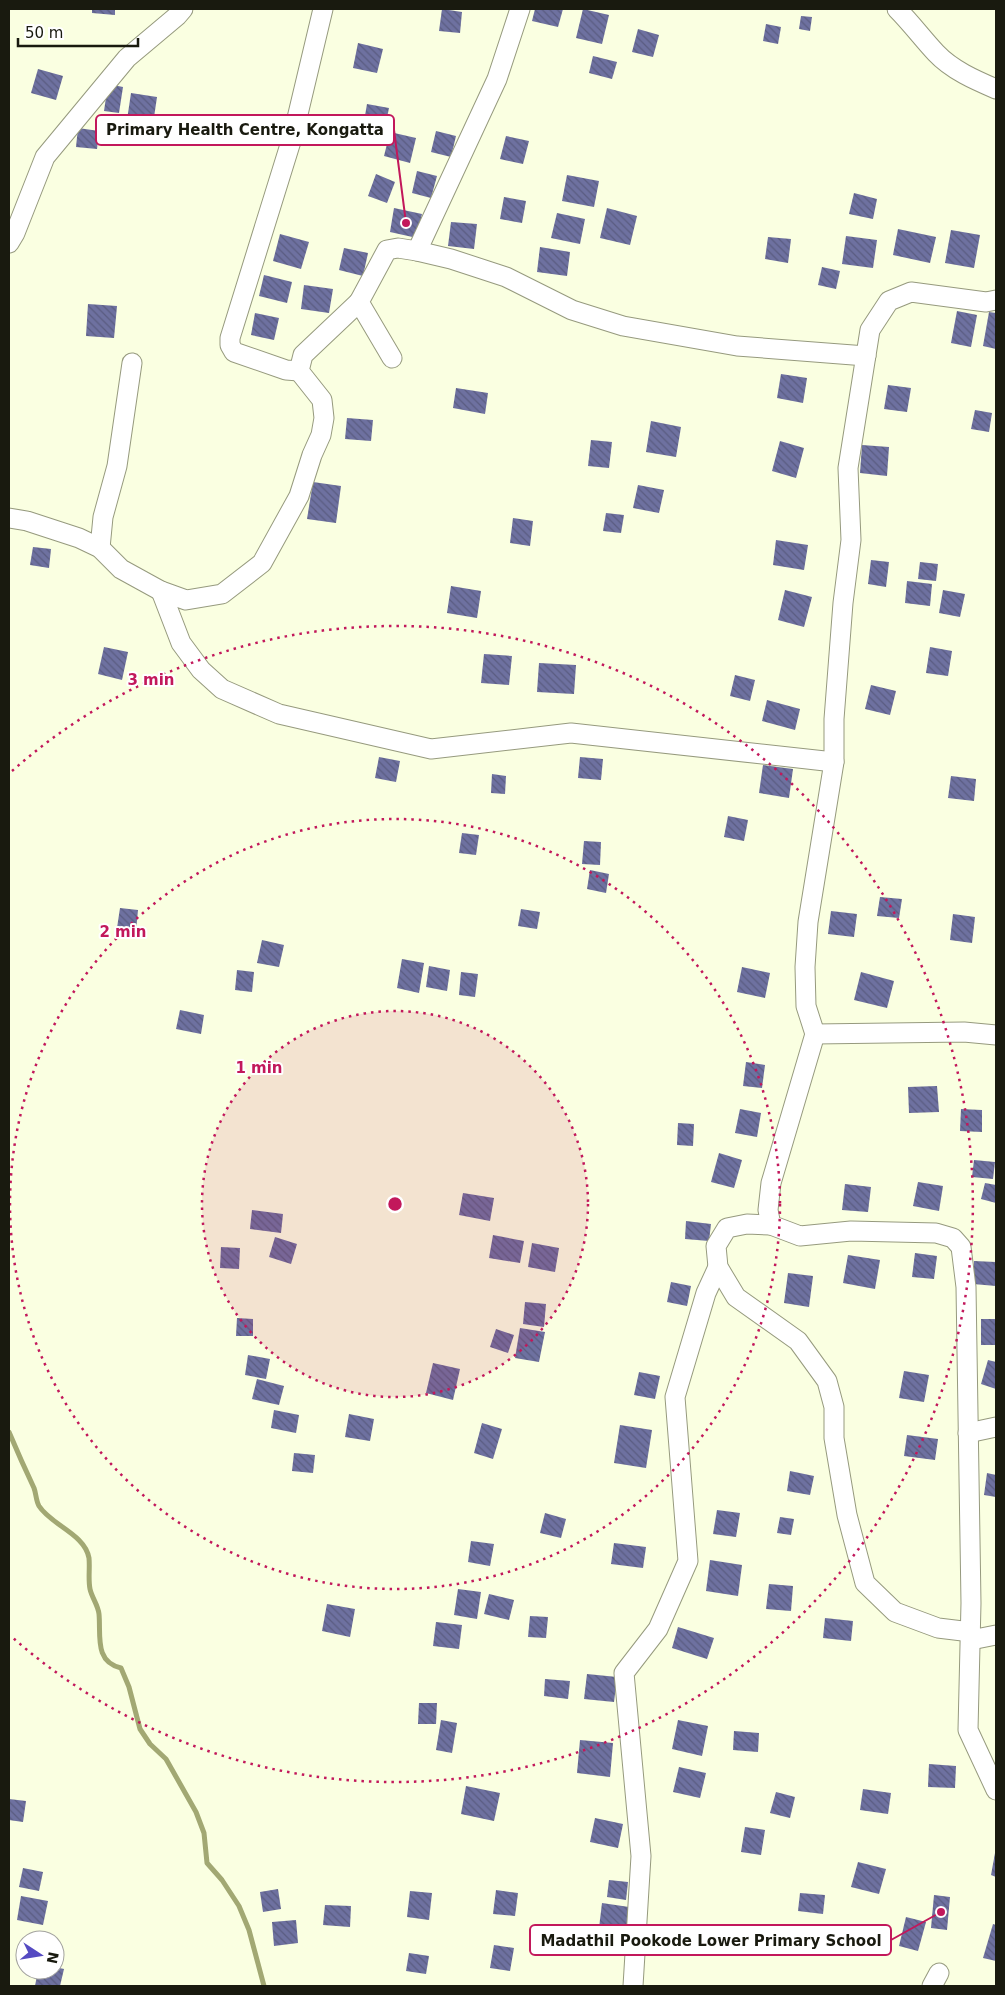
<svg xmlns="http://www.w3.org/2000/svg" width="1005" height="1995" viewBox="0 0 1005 1995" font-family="'DejaVu Sans',sans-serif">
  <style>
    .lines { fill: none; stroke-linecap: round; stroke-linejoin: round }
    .stream { stroke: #a2a873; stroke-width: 5 }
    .building { fill: url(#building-back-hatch) }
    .minor-casing { stroke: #969a7e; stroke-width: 21 }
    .minor { stroke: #fff; stroke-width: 19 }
    .ring { fill: none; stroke: #c2185b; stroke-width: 2.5; stroke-dasharray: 2.5 5 }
    .centre { fill: #c2185b; stroke: #fff; stroke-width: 2.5 }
    .ring-label { font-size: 15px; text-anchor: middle; font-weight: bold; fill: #c2185b; stroke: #fff; stroke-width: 4; stroke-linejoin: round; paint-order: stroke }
    .leader { fill: none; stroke: #c2185b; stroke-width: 2 }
    .callout-dot { fill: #c2185b; stroke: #fff; stroke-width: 2 }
    .callout { fill: #fff; stroke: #c2185b; stroke-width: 2 }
    .callout-label { font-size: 15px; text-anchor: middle; font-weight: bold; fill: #191a0f }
  </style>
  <defs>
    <pattern id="building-back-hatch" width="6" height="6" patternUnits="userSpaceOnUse" patternTransform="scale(1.25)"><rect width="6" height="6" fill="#6e71a0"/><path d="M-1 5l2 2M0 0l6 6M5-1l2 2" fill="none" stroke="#5a5c81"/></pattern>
  </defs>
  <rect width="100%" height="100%" fill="#faffe1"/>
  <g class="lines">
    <path class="stream" d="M9 1432C17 1451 25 1469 34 1488 36 1493 36 1501 39 1506 51 1525 85 1534 89 1558 90 1569 88 1579 90 1589 92 1598 98 1605 99 1614 101 1635 94 1662 121 1668L129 1687 140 1729 150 1744 166 1759 196 1812 204 1833 207 1863 222 1880 239 1906 249 1930 264 1986"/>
  </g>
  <g class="building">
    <polygon points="92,9 115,9 115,15 92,13"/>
    <polygon points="442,9 462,12 460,33 439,31"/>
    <polygon points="535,9 563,9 558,27 532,21"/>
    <polygon points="583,9 609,15 602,44 576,38"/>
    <polygon points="801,16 812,17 810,31 799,29"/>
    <polygon points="766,24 781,27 778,44 763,41"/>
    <polygon points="638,29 659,35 653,57 632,52"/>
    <polygon points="358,43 383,49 377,73 353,68"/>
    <polygon points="593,56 617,62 612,79 589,73"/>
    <polygon points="38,69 63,76 56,100 31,93"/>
    <polygon points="108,84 123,87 119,113 104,111"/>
    <polygon points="131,93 157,97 153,124 127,120"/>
    <polygon points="367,104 389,108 384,132 363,127"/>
    <polygon points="78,128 99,131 97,149 76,147"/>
    <polygon points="436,131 456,136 451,157 431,152"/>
    <polygon points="390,132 416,138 410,163 384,156"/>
    <polygon points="506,136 529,141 523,164 500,159"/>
    <polygon points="417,171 437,176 431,198 412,193"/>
    <polygon points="376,174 395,182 387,203 368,196"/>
    <polygon points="567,175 599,181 594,207 562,201"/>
    <polygon points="854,193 877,199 873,219 849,214"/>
    <polygon points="504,197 526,201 522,223 500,219"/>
    <polygon points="394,208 422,214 417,238 390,232"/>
    <polygon points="607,208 637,216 630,245 600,238"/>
    <polygon points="557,213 585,219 580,244 551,238"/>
    <polygon points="451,222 477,224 474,249 448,246"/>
    <polygon points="898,229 936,237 930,263 893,255"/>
    <polygon points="951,230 980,235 974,268 945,263"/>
    <polygon points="280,234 309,242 301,269 273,261"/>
    <polygon points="846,236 877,240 873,268 842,264"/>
    <polygon points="768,237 791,239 788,263 765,259"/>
    <polygon points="540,247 570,252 567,276 537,272"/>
    <polygon points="344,248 368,253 363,276 339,270"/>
    <polygon points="822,267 840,271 836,289 818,285"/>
    <polygon points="264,275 292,282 287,303 259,296"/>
    <polygon points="304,285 333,289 329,313 301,309"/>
    <polygon points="88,304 117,306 114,338 86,336"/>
    <polygon points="957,311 977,315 971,347 951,343"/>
    <polygon points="989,312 996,313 996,349 983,346"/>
    <polygon points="255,313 279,318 274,340 251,335"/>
    <polygon points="781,374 807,378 803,403 777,398"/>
    <polygon points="888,385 911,388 907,412 884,409"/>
    <polygon points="456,388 488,393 485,414 453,408"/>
    <polygon points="975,410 992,413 989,432 971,429"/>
    <polygon points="347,418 373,420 371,441 345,439"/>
    <polygon points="651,421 681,427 676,457 646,452"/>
    <polygon points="591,440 612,442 609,468 588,466"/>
    <polygon points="780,441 804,448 796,478 772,471"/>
    <polygon points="862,445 889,447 887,476 860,473"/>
    <polygon points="313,482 341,486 336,523 307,519"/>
    <polygon points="638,485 664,490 659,513 633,508"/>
    <polygon points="606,513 624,515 621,533 603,531"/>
    <polygon points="513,518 533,521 530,546 510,543"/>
    <polygon points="776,540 808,545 804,570 773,565"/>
    <polygon points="33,547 51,549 49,568 30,565"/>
    <polygon points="871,560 889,562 886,587 868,584"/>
    <polygon points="920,562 938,564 936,581 918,579"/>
    <polygon points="907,581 932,584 930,606 905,603"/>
    <polygon points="451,586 481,591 477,618 447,613"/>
    <polygon points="785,590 812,597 804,627 778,620"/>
    <polygon points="943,590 965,594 960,617 939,613"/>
    <polygon points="104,647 128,652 122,680 98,674"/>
    <polygon points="930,647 952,651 948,676 926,673"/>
    <polygon points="484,654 512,656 509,685 481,683"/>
    <polygon points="539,663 576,665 574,694 537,692"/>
    <polygon points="735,675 755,680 750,701 730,696"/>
    <polygon points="871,685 896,691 890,715 865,709"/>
    <polygon points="767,700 800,709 795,730 762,721"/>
    <polygon points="379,757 400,761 396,782 375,778"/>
    <polygon points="580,757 603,759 601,780 578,778"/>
    <polygon points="763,765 793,769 789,798 759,793"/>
    <polygon points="492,774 506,776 505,794 491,793"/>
    <polygon points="951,776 976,779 974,801 948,798"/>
    <polygon points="728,816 748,820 744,841 724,837"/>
    <polygon points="462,833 479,835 476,855 459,853"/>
    <polygon points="584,841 601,842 600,865 582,864"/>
    <polygon points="590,870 609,874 606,893 587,889"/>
    <polygon points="880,897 902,899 899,918 877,916"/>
    <polygon points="120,908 138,910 136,931 117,928"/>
    <polygon points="521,909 540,912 537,929 518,926"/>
    <polygon points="831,911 857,914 854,937 828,934"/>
    <polygon points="953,914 975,917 972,943 950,940"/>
    <polygon points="262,940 284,945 279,967 257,963"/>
    <polygon points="402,959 424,963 419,993 397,988"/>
    <polygon points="429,966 450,970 447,991 426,987"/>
    <polygon points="742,967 770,973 765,998 737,992"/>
    <polygon points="237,970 254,972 252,992 235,990"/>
    <polygon points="461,972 478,974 475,997 459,995"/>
    <polygon points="861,972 894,981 887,1008 854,1000"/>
    <polygon points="180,1010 204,1015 201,1034 176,1029"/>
    <polygon points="746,1062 765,1065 762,1088 743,1086"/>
    <polygon points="937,1086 939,1112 909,1113 908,1087"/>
    <polygon points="740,1109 761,1113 757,1137 735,1133"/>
    <polygon points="961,1109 982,1110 982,1132 960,1131"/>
    <polygon points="678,1123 694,1124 693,1146 677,1145"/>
    <polygon points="719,1153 742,1160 734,1188 711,1182"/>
    <polygon points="974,1160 995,1162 993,1179 972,1177"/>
    <polygon points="918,1182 943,1186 939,1211 913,1206"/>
    <polygon points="985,1183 996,1185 996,1203 981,1199"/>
    <polygon points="845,1184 871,1187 868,1212 842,1210"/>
    <polygon points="463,1193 494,1198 490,1221 459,1215"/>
    <polygon points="252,1210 283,1214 281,1233 250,1229"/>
    <polygon points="686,1221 711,1224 709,1241 685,1239"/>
    <polygon points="493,1235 524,1241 520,1263 489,1258"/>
    <polygon points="275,1237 297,1244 291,1264 269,1257"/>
    <polygon points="532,1243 559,1248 555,1272 528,1267"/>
    <polygon points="221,1247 240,1248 239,1269 220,1268"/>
    <polygon points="915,1253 937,1256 934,1279 912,1277"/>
    <polygon points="848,1255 880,1260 875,1289 843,1283"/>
    <polygon points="974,1261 996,1262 996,1286 973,1284"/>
    <polygon points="788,1273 813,1276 809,1307 784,1303"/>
    <polygon points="671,1282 691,1286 687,1306 667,1302"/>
    <polygon points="525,1302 546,1304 544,1327 523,1324"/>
    <polygon points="237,1318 253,1319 253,1336 236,1336"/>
    <rect x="981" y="1319" width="15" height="26"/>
    <polygon points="520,1328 545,1332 539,1362 515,1358"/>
    <polygon points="496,1329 514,1335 508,1353 490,1347"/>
    <polygon points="248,1355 270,1359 266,1379 245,1375"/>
    <polygon points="988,1360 996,1362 996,1389 981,1384"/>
    <polygon points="433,1363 460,1369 453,1400 426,1393"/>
    <polygon points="904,1371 929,1375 924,1402 899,1398"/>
    <polygon points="639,1372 660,1376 655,1399 634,1395"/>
    <polygon points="257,1379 284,1386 279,1405 252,1399"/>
    <polygon points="274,1410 299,1415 296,1433 271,1428"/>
    <polygon points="349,1414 374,1419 370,1441 345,1437"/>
    <polygon points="482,1423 502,1429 493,1459 474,1453"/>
    <polygon points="620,1425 652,1430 646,1468 614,1463"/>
    <polygon points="907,1435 938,1439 935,1460 904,1456"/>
    <polygon points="294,1453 315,1455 313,1473 292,1471"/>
    <polygon points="790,1471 814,1476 810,1495 787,1491"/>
    <polygon points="987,1473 996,1475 996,1497 984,1495"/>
    <polygon points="717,1510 740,1513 736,1537 713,1534"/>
    <polygon points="545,1513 566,1519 561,1538 540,1533"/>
    <polygon points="780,1517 794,1519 791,1535 777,1533"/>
    <polygon points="471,1541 494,1544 490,1566 468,1562"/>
    <polygon points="614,1543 646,1547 643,1568 611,1564"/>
    <polygon points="710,1560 742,1565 738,1596 706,1591"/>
    <polygon points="769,1584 793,1586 791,1611 766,1609"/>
    <polygon points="458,1589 481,1592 477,1619 454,1615"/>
    <polygon points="489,1594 514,1600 509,1620 484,1614"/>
    <polygon points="327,1604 355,1609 350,1637 322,1631"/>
    <polygon points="530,1616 548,1617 546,1638 528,1637"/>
    <polygon points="825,1618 853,1621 851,1641 823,1638"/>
    <polygon points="436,1622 462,1625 459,1649 433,1646"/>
    <polygon points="678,1627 714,1638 707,1659 672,1648"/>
    <polygon points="587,1674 617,1677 614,1702 584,1699"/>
    <polygon points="545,1679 570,1681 568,1699 544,1696"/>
    <polygon points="419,1703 437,1703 436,1724 418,1724"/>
    <polygon points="441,1720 457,1723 452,1753 436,1750"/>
    <polygon points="678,1720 708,1726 702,1756 672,1749"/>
    <polygon points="734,1731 759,1733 758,1752 733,1750"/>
    <polygon points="580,1740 613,1743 610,1777 577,1773"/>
    <polygon points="929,1764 956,1766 955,1788 928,1787"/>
    <polygon points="679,1767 706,1773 700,1798 673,1792"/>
    <polygon points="466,1786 500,1793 494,1821 461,1814"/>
    <polygon points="863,1789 891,1793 888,1814 860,1810"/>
    <polygon points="776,1792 795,1797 790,1818 770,1813"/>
    <polygon points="9,1799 26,1801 23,1822 9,1820"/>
    <polygon points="595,1818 623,1824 618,1848 590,1842"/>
    <polygon points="745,1827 765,1830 761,1855 741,1852"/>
    <polygon points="995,1853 996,1853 996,1877 991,1875"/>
    <polygon points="858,1862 886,1869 879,1894 851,1887"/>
    <polygon points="23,1868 43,1872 39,1891 19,1887"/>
    <polygon points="609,1880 628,1882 626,1900 607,1897"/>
    <polygon points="278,1889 281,1909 263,1912 260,1892"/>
    <polygon points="496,1890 518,1893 515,1916 493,1914"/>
    <polygon points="410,1891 432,1893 429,1920 407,1917"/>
    <polygon points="800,1893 825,1895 823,1914 798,1911"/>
    <polygon points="934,1895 950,1897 947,1930 931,1928"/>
    <polygon points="21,1896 48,1901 43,1925 17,1920"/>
    <polygon points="602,1903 629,1907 626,1931 599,1928"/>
    <polygon points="325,1905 351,1906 350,1927 323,1925"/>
    <polygon points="906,1917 926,1922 918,1951 899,1946"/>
    <polygon points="296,1920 298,1943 274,1946 272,1922"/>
    <polygon points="993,1924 996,1925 996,1961 983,1958"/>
    <polygon points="494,1945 514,1948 510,1971 490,1968"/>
    <polygon points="409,1953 429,1956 426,1974 406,1971"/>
    <polygon points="55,1967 64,1969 60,1986 35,1986 38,1970 55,1970"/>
  </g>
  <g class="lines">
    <defs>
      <g id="minor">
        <path d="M897 9C911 23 922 38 936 53 952 70 975 80 996 89"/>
        <polyline points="9,243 15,233 45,157 127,58 177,16 183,9"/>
        <polyline points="417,251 497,79 520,9"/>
        <polyline points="996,300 986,302 911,292 889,301 870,330 848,468 851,540 843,603 834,719 834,762 808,922 805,967 806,1006 815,1034 771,1183 768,1210 771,1225 800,1236 851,1231 936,1233 953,1238 961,1247 966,1287 971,1603 968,1730 996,1790"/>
        <polyline points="392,358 359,302 387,250 398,248 417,251 451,259 506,277 572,310 623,326 737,346 866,356"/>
        <polyline points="299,371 286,370 234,352 230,345 230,338 293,135 323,9"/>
        <polyline points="9,518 27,521 79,538 100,548 121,569 161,591 186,600 222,594 262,563 299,496 312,455 321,435 324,418 322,400 299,371 303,355 359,302"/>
        <polyline points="100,548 103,517 117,466 132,363"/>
        <polyline points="161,591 181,643 201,670 222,689 279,714 431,749 571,733 834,762"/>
        <polyline points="815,1034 964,1032 996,1035"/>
        <polyline points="771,1225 747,1224 727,1228 716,1246 718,1267 736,1297 798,1341 827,1381 834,1407 834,1438 847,1515 865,1583 895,1612 938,1628 971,1632"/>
        <polyline points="968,1433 996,1427"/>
        <polyline points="971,1640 996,1635"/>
        <polyline points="633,1986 641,1856 624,1673 658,1629 688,1561 675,1397 706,1293 718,1267"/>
        <polyline points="932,1986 939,1973"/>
      </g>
    </defs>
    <use href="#minor" class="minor-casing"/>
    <use href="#minor" class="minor"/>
  </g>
  <circle cx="395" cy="1204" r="193" fill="#c2185b" fill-opacity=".12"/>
  <g class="ring">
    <circle cx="395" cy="1204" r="193"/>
    <circle cx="395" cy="1204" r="385"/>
    <path d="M12 771A578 578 0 1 1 12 1637"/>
  </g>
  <circle cx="395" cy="1204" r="8" class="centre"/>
  <g class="ring-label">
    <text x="151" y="685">3 min</text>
    <text x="123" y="937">2 min</text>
    <text x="259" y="1073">1 min</text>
  </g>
  <path class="leader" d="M406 223L394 130M941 1912L891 1940"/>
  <g class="callout-dot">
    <circle cx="406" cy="223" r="5"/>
    <circle cx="941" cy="1912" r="5"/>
  </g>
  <g class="callout">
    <rect x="96" y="115" width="298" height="30" rx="5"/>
    <rect x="530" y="1925" width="361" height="30" rx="5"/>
  </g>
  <g class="callout-label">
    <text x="245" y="135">Primary Health Centre, Kongatta</text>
    <text x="711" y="1946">Madathil Pookode Lower Primary School</text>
  </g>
  <rect width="1005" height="1995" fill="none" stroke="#191a0f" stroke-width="20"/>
  <g transform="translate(40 1955) rotate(102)"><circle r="24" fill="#ffffff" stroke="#a3a39f"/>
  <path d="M0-4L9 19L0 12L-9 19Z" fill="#554ac2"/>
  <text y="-8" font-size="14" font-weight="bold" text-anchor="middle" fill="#191a0f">N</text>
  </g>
  <path d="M18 38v8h120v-8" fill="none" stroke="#191a0f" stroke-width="2.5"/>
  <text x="25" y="38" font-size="15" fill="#191a0f" stroke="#ffffff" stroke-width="4" paint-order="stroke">50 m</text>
</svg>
